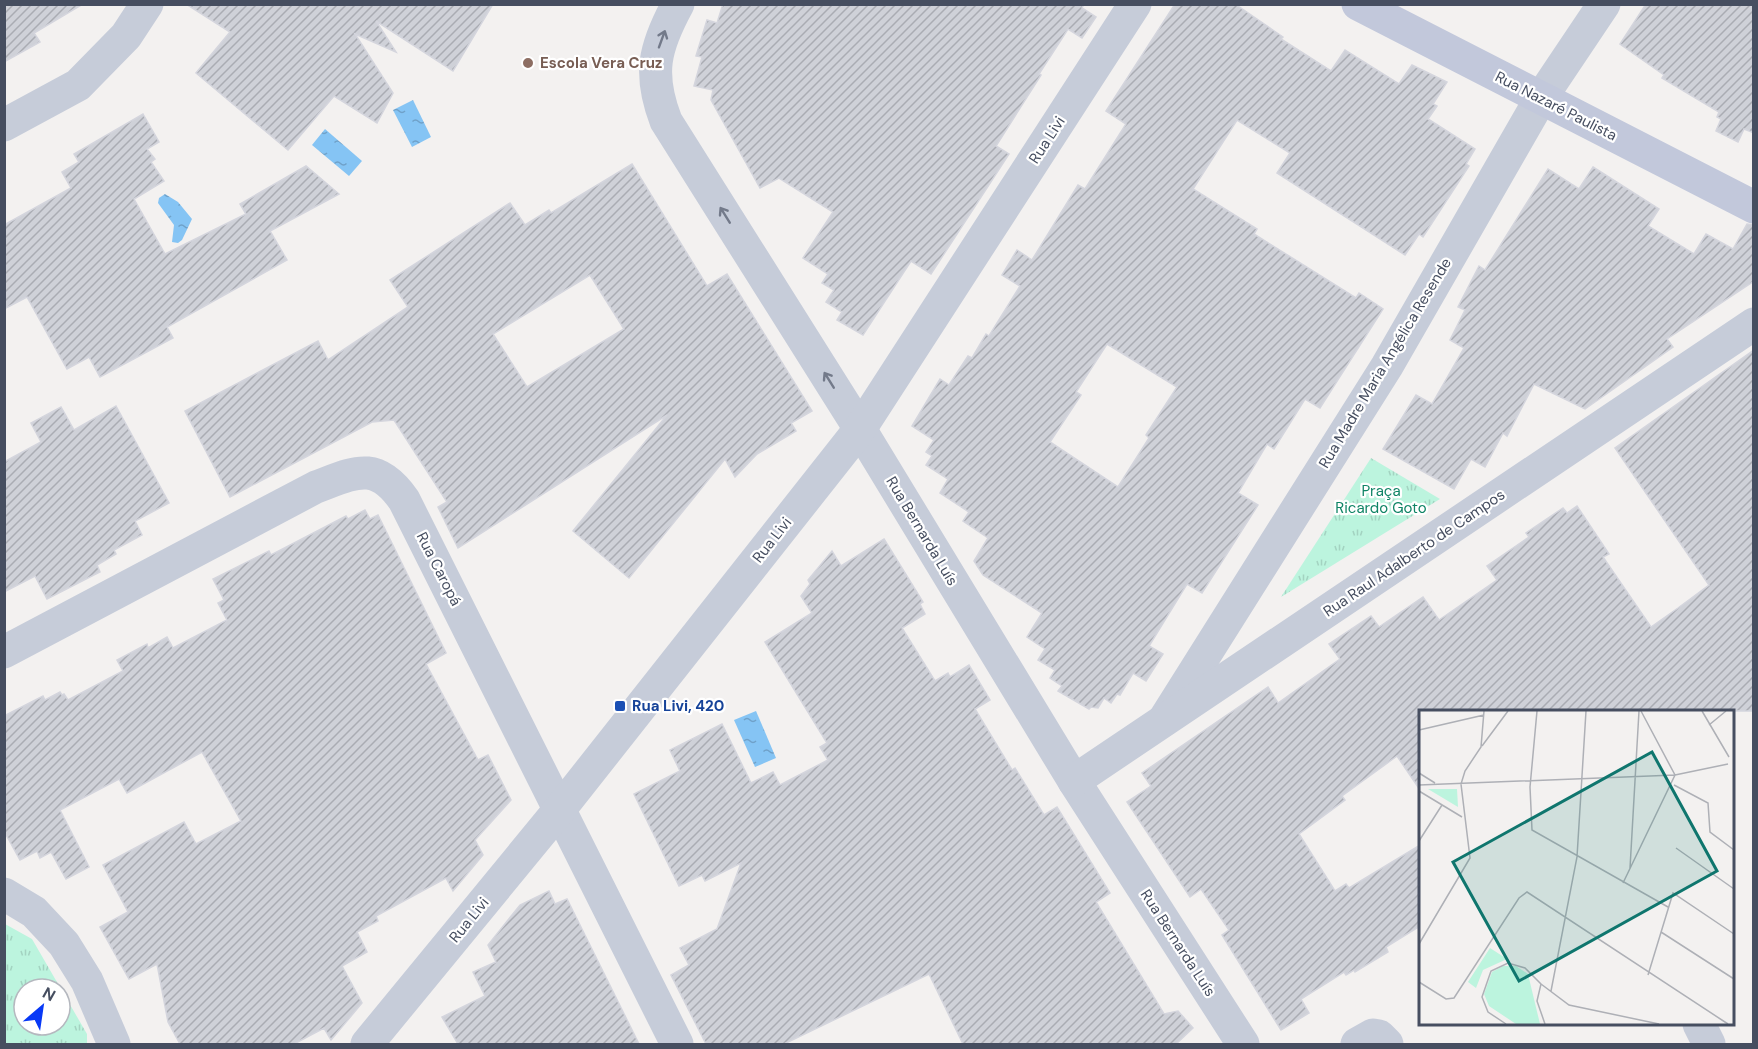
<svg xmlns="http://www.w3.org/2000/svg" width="1758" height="1049" viewBox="0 0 1758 1049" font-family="'DM Sans',sans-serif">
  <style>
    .grass { fill: url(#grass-tufts); fill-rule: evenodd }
    .water { fill: url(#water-ripples) }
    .building { fill: url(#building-hatch); stroke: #d4d5dd; stroke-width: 1.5; fill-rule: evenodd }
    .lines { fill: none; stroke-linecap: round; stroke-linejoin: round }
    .street { stroke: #c6ccd9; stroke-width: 33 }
    .secondary { stroke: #c2c8db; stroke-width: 33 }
    .oneway { stroke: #737a8a }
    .education-dot { fill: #8d6e63; stroke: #fff; stroke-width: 2 }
    .transit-dot { fill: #1a4fb4; stroke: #fff; stroke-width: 2 }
    .labels { text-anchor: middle; stroke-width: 4.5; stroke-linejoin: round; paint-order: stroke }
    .education-label { font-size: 15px; font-weight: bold; fill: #785e54; stroke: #fff; text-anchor: start }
    .street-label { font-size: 15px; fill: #464e60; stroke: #fff }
    .park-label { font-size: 15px; fill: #0f8465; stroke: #fff }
    .transit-label { font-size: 15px; font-weight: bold; fill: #164399; stroke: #fff; text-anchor: start }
    .inset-road { fill: none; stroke: #aeb0b6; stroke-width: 1.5 }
    .view { fill: #0f766e; fill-opacity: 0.15; stroke: #0f766e; stroke-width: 3 }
    .inset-edge { fill: none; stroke: #464e60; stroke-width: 3 }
  </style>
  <defs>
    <pattern id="grass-tufts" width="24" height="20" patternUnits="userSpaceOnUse" patternTransform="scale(1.5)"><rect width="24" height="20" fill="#bcf4de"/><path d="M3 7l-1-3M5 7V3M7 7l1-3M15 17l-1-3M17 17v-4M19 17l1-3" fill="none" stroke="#a3d3c1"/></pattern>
    <pattern id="water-ripples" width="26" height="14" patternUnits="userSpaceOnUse" patternTransform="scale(1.5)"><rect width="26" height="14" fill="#85c4f4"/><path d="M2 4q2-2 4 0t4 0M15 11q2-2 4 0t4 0" fill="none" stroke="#6fa1c9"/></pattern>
    <pattern id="building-hatch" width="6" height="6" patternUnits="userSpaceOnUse" patternTransform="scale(1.5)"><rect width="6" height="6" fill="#cfd1d8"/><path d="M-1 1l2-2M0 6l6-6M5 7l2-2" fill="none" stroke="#aaacb3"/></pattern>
  </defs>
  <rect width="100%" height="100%" fill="#f3f1f0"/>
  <g class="grass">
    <polygon points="1371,458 1440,499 1281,597"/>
    <path d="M5 924 32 939 87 1034V1044H5ZM24 989H60V1025H24Z"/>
  </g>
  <g class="water">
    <polygon points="413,100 431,137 412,147 393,110"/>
    <polygon points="325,129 362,161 349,176 312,145"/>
    <polygon points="165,194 178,202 192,219 182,240 178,243 172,242 174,225 158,203 159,198"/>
    <polygon points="756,711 776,758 755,767 734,720"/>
  </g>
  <g class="building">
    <polygon points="4,4 83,4 34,33 40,42 4,62"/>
    <polygon points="186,4 493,4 453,71 376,21 396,52 355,34 393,93 377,123 334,96 288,150 196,73 230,32"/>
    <polygon points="723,4 1084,4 1082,8 1096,17 1082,38 1068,29 1039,74 1041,75 996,146 1009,154 931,274 911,261 863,335 837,320 842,312 826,302 834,290 822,283 828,274 803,258 833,212 779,178 760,188 711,100 713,90 694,86 702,57 696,56 707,20 717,23"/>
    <path d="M1175 4H1235L1283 37 1281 39 1331 71 1345 50 1399 84 1412 65 1447 82 1433 104 1437 106 1428 119 1475 149 1466 164 1469 166 1423 237 1419 234 1405 255 1277 173 1290 153 1237 120 1193 189 1257 229 1254 234 1356 298 1359 293 1383 309 1320 408 1305 399 1274 449 1267 444 1238 493 1258 505 1202 593 1187 584 1149 646 1163 654 1146 681 1133 673 1120 695 1117 694 1111 703 1104 698 1098 708 1091 707 1089 709 1058 691 1062 686 1050 678 1055 670 1038 660 1045 649 1027 637 1042 613 983 575 974 561 988 538 963 521 969 512 940 493 948 479 926 465 932 456 926 452 934 440 912 426 940 379 949 385 968 356 972 358 986 334 989 336 1020 286 1002 275 1017 250 1032 260 1078 185 1085 189 1126 124 1106 111ZM1107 344 1177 387 1146 435 1149 438 1118 487 1050 442 1081 395 1076 392Z"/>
    <polygon points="1646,4 1754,4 1754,133 1744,129 1738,142 1716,131 1721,119 1717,117 1719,112 1662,78 1664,75 1620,44"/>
    <polygon points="143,114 159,142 147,149 155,159 151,162 164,181 134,199 165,254 246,214 240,204 306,166 339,194 270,231 287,260 167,327 173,338 100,377 89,357 67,369 27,297 4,309 4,225 71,188 62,172 79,162 74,154"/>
    <path d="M632 164 707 286 727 274 812 411 791 423 796 431 757 454 735 477 725 459 629 578 573 531 667 415 458 548 438 507 447 502 394 420 372 422 230 497 185 411 318 341 328 360 408 307 390 280 510 203 525 225 549 210 551 213ZM590 275 624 329 527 387 493 334Z"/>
    <polygon points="1593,167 1659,209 1648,226 1694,254 1706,234 1733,249 1747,224 1754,225 1754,281 1667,339 1673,347 1585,409 1534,384 1507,436 1503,433 1485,467 1471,459 1454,489 1383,449 1416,395 1432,404 1464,348 1450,340 1465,310 1458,307 1479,266 1485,270 1548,169 1579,189"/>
    <polygon points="1754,350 1754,711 1420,711 1420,790 1397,756 1342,796 1345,800 1299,834 1335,891 1346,884 1349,888 1420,845 1420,926 1386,947 1388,952 1355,972 1354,970 1346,975 1344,972 1301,999 1309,1013 1281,1030 1222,935 1229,930 1201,889 1190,897 1127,802 1151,786 1142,773 1268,687 1278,703 1340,659 1329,644 1371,616 1379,627 1423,597 1439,620 1497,580 1487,566 1529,537 1526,533 1563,508 1567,513 1577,506 1609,554 1603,557 1651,627 1678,608 1709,585 1615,448"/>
    <polygon points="116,406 169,503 135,521 142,535 114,550 116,554 97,565 100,572 47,599 35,576 4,592 4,462 41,442 31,423 61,407 74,430"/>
    <polygon points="365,510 370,519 378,515 446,653 426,664 478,760 488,755 511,800 475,840 483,855 453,891 446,878 376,916 378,921 357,932 367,952 342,966 362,1003 331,1040 324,1028 294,1044 180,1044 168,1022 157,964 129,979 100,927 128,912 103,865 184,822 196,844 241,821 202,752 127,793 119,779 60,810 89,867 66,879 51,852 40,858 37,851 20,860 4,831 4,716 43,696 45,700 60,692 62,695 64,694 68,700 123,671 117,660 147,644 148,648 167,637 173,648 227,620 218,603 224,600 213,579 269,551 271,555 346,516 348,519"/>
    <polygon points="884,539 923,602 920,604 925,614 902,628 935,681 948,673 950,677 969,665 990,700 975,709 1012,770 1015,768 1044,815 1057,807 1110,893 1096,902 1164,1014 1178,1011 1193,1028 1176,1044 963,1044 929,974 784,1044 706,1044 671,975 689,965 680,948 717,929 741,863 705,881 702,875 679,886 634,794 680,771 670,750 722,724 751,783 773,772 780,785 828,760 820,747 827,743 765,642 812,613 801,596 810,584 808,580 832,551 841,566"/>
    <polygon points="549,891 555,904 567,899 639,1044 458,1044 442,1017 485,996 473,972 496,962 488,945 520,905"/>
  </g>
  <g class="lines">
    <g class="street">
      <path d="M678 4C654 48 648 74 666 121L860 429 1074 781 1243 1044"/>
      <polyline points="4,125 78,85 126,36 147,4"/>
      <path d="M4 652 316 487C356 472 376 460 404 500L677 1044"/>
      <polyline points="1164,720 1387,366 1541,98 1604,4"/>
      <polyline points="1074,781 1754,324"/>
      <polyline points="4,894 34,912 64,944 87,981 114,1044"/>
      <polyline points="1699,1024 1709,1044"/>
      <polyline points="367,1044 560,809 860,429 1135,4"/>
      <polyline points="1357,1044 1373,1035 1379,1036 1387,1044"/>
    </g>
    <polyline class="secondary" points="1358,4 1754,207"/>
  </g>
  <defs><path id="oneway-shaft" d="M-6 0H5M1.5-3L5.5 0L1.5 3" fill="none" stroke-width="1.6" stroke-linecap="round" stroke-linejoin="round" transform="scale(1.5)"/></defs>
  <g class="oneway">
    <use href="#oneway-shaft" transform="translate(662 39) rotate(-70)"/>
    <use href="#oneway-shaft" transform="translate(725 215) rotate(-122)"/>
    <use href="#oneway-shaft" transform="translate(829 380) rotate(-122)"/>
  </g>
  <circle class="education-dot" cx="528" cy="63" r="6"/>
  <rect class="transit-dot" x="614" y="700" width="12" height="12" rx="3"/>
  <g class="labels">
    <g class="education-label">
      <text x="540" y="68">Escola Vera Cruz</text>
    </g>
    <g class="street-label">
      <text transform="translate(1556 106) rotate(27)" y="5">Rua Nazaré Paulista</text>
      <text transform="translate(1047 140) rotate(-57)" y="5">Rua Livi</text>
      <text transform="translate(1385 363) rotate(-59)" y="5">Rua Madre Maria Angélica Resende</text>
      <text transform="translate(922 531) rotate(59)" y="5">Rua Bernarda Luís</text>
      <text transform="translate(772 540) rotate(-52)" y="5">Rua Livi</text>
      <text transform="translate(1414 553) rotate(-34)" y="5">Rua Raul Adalberto de Campos</text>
      <text transform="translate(439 569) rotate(63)" y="5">Rua Caropá</text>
      <text transform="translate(469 920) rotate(-51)" y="5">Rua Livi</text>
      <text transform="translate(1178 943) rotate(57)" y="5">Rua Bernarda Luís</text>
    </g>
    <g class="park-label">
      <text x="1381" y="496">Praça<tspan x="1381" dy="17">Ricardo Goto</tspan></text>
    </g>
    <g class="transit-label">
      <text x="632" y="711">Rua Livi, 420</text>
    </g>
  </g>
  <g transform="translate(1419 710)">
    <rect width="315" height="315" fill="#f3f1f0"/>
    <path d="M9 79H38L39 97ZM71 238 88 249 64 260 57 278 49 272ZM84 256H97L109 264 121 314H97L70 296 65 284 73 262Z" fill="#bcf4de"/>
    <path class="inset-road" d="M118 1 111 77 113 120 249 197M283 1 310 47M290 15 307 1M0 20 65 5M63 36 89 1M0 63 16 73M0 75 256 65 309 54M255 75 289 93 291 122 315 140M0 81 43 107M0 131 23 95M257 138 315 179M211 158 220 1M204 173 256 65 222 1M242 222 315 269M0 234 51 148 42 74 46 61 62 37 65 1M229 265 254 183 315 224M0 272 27 289 35 288 100 188 108 182 309 314M122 274 150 295 240 314M132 281 158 147 167 1M87 314 69 302 63 287 72 261 89 253 106 258 122 274 118 291 126 314"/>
    <path class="view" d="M233 42 298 161 100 271 34 152Z"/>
    <rect width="315" height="315" class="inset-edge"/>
  </g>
  <rect width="1758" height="1049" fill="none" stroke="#464e60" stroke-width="12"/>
  <g transform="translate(42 1007) rotate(29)"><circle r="28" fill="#ffffff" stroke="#b5b8bf" stroke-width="1.5"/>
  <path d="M0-4.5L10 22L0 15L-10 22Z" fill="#0839f6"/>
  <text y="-9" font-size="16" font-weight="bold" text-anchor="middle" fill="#464e60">N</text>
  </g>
</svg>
